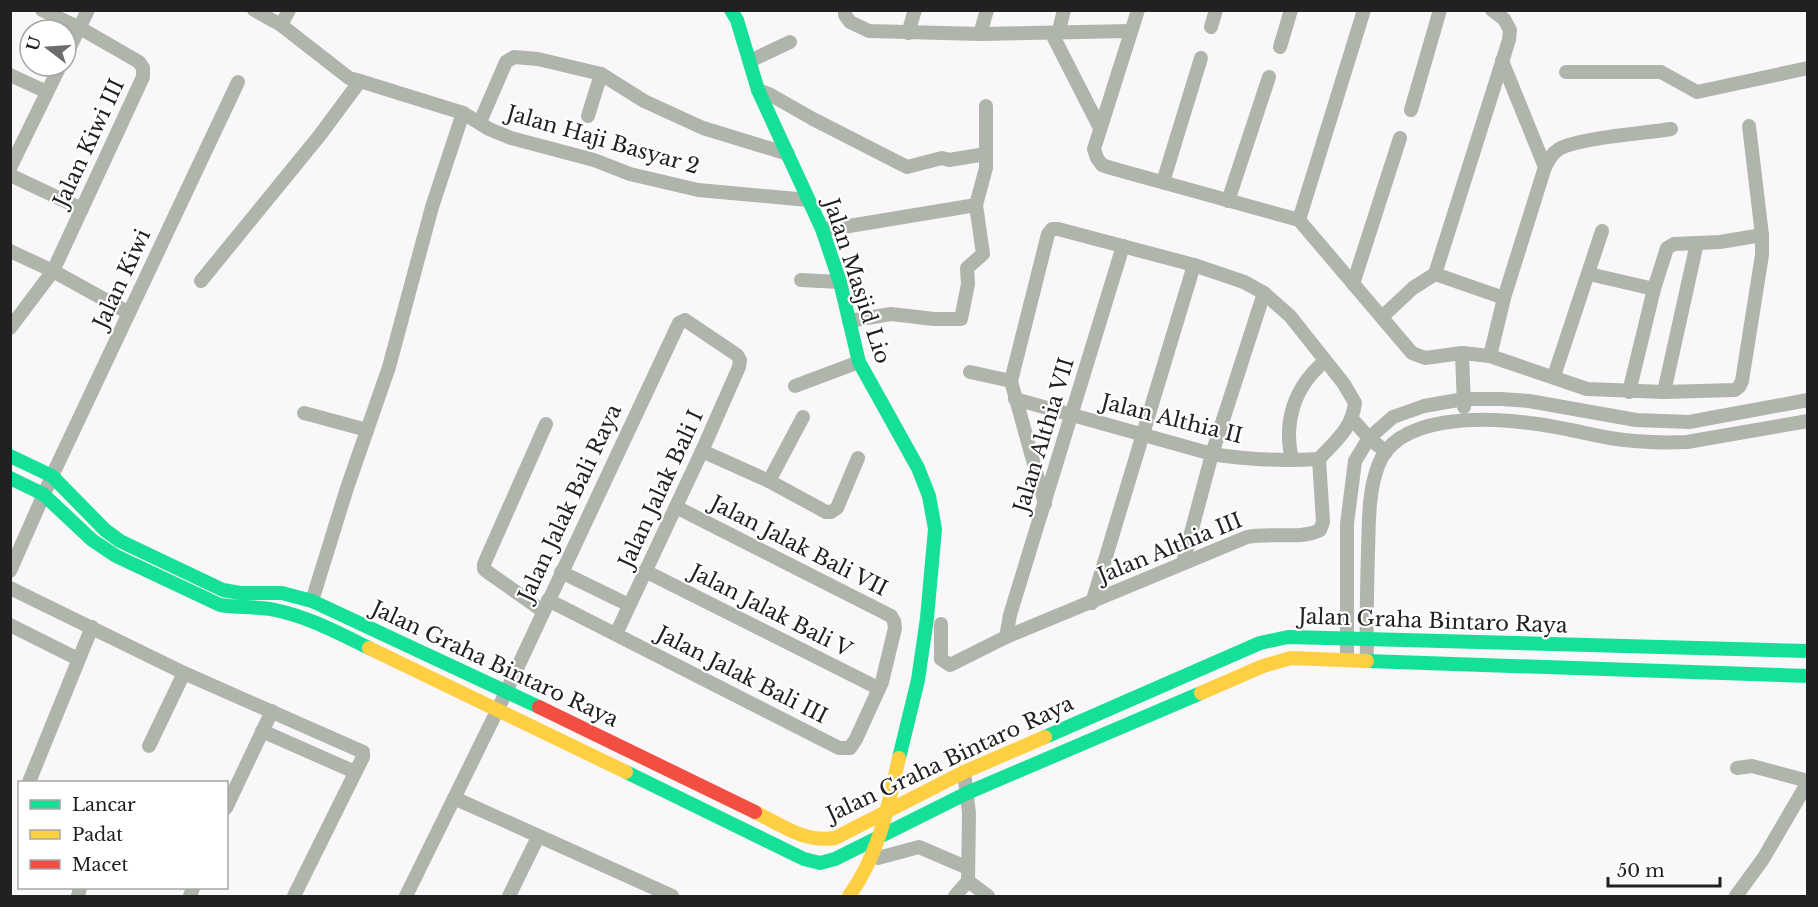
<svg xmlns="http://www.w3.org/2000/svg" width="1818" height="907" viewBox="0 0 1818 907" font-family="'Libre Baskerville',serif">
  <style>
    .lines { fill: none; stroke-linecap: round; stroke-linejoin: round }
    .street { stroke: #b0b5ab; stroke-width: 14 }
    .fast { stroke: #16e098; stroke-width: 14 }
    .slow { stroke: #ffcf43; stroke-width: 14 }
    .jam { stroke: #f24e42; stroke-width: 14 }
    .labels { text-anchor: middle; stroke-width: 4.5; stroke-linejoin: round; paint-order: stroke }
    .street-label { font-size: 21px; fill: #222022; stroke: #fff }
  </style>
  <rect width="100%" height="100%" fill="#f9f7f9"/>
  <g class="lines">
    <g class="street">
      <polyline points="845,10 845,15 850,22 869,31 980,34 1131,31"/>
      <polyline points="1138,10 1094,149 1097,158 1102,165 1111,168 1299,220 1412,353 1425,358 1462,353 1490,356 1587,389 1664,392 1735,390 1739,387 1742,381 1762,255 1762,235 1720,242 1674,244 1667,248 1654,289 1629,392"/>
      <polyline points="281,25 289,10"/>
      <polyline points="1211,27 1216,10"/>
      <polyline points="908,33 915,10"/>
      <polyline points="980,34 987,10"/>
      <polyline points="1052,34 1100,128"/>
      <polyline points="1058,34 1064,10"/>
      <polyline points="1280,47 1291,10"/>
      <polyline points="66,55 88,10"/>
      <polyline points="750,61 790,42"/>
      <polyline points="1502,61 1545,167"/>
      <polyline points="1566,72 1661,72 1697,92 1808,68"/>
      <polyline points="10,75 47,92"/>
      <polyline points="360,81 463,113 489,129 511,138 594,160 630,174 698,190 808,200"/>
      <polyline points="758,90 769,94 813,119 907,167 942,158 949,160 986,154 986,106"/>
      <polyline points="1411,110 1440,10"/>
      <polyline points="588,116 601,74"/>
      <polyline points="480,122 506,62 514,57 538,59 601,74 644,101 703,128 788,154"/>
      <polyline points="1749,126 1762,235"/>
      <polyline points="10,168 60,66"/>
      <polyline points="10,175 82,209"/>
      <polyline points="1163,182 1201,58"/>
      <polyline points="1228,201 1269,77"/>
      <polyline points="976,205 986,168 986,154"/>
      <polyline points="1299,220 1364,10"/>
      <polyline points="822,229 843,227 976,205"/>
      <polyline points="10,251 53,271 129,313"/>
      <polyline points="1435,274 1509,40 1510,30 1504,19 1492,10"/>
      <polyline points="1589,274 1654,289"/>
      <polyline points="801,280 840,282"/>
      <polyline points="201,281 320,135 360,81 349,78 281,25 254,10"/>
      <polyline points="1353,284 1400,138"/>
      <polyline points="1382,317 1413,288 1435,274 1504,298"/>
      <polyline points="849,321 891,314 934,319 961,319 968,284 967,268 983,254 976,205"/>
      <polyline points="10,328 53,271 143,77 143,68 139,62 80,28 42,10"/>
      <polyline points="1462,353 1464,407"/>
      <path d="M1490 356 1504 298 1545 167C1549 160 1552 153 1559 149 1577 138 1647 133 1671 129"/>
      <polyline points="970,372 1011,381"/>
      <polyline points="1554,376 1602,231"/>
      <polyline points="795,386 859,362"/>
      <polyline points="1664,392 1697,243"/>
      <path d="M1015 399 1212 454C1248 460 1283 461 1319 459 1335 441 1352 429 1355 403L1344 384 1290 316 1264 293 1244 282 1194 265 1058 229H1052L1048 234 1011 381 1045 504"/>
      <polyline points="304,413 367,430"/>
      <polyline points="1352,419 1369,438 1386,452"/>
      <polyline points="702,451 769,481 826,512 831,512 837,508 858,458"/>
      <path d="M1292 460C1283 422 1294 387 1325 361"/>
      <polyline points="769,481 803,417"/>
      <polyline points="1183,563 1212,454 1264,293"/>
      <polyline points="10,571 52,476 238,82"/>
      <polyline points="645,571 878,688"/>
      <polyline points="561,572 629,605"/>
      <polyline points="10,588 184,673 363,752 363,757 294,896"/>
      <polyline points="548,600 839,748 850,748 856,739 882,682 895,628 894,621 891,616 676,507"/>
      <polyline points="312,601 347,488 389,367 432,207 463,113"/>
      <polyline points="1092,603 1194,265"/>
      <polyline points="543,611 489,573 484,569 484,564 546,424"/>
      <path d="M941 624V659L950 665 1006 637 1247 537C1269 532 1301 540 1320 530L1323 522 1319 459"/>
      <polyline points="10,625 78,659"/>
      <polyline points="1006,637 1010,615 1123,246"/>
      <polyline points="1347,659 1347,524 1355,461 1369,438 1393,417 1424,406 1464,399 1501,399 1529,401 1636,420 1689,422 1808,400"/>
      <path d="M1367 661C1366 624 1367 588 1368 551 1369 523 1368 493 1378 466 1396 414 1485 417 1529 423 1557 426 1583 433 1610 438 1635 442 1662 443 1687 442L1808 421"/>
      <polyline points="262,731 355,772"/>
      <polyline points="149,746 184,673"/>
      <polyline points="1737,768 1752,766 1808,781"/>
      <polyline points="964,772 969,813 968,881 988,896"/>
      <polyline points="29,782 92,627"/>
      <polyline points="454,798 672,896"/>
      <polyline points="226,808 272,711"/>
      <polyline points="878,858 919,847 968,868"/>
      <polyline points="78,896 80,888"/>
      <polyline points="190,896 193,888"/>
      <polyline points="406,896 498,709 679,323 685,320 737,355 740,360 739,367 702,451 616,634"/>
      <polyline points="509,896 538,837"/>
      <polyline points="955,896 968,881"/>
      <polyline points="1736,896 1763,859 1808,782"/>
    </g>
    <g class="fast">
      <polyline points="731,10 737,20 758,90 822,229 840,282 859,362 918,468 929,496 935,529 927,618 918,680 899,758"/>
      <polyline points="10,456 52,476 105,530 120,541 223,590 240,593 282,593 312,601 539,707"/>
      <path d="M10 478 43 494 92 540 116 556 220 605C238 608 257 606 275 610 309 617 338 633 369 648"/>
      <polyline points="1366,639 1808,651"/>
      <polyline points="1367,661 1808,676"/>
      <polyline points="1045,737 1260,643 1288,637 1366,639"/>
      <polyline points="626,772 804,859 820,863 835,859 967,793 1201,693"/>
    </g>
    <g class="slow">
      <polyline points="369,648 626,772"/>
      <polyline points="1201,693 1263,666 1291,658 1367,661"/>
      <path d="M755 812C781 825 805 843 835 838L964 772 1045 737"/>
      <path d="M849 896C879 855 888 807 899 758"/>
    </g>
    <polyline class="jam" points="539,707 755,812"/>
  </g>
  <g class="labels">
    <g class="street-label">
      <text transform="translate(603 140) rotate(16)" y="7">Jalan Haji Basyar 2</text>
      <text transform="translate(89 143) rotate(-65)" y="7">Jalan Kiwi III</text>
      <text transform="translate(122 279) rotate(-65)" y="7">Jalan Kiwi</text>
      <text transform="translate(857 281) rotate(72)" y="7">Jalan Masjid Lio</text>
      <text transform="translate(1172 419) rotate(14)" y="7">Jalan Althia II</text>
      <text transform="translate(1044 435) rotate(-73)" y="7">Jalan Althia VII</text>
      <text transform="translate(661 489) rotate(-65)" y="7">Jalan Jalak Bali I</text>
      <text transform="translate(570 503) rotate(-65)" y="7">Jalan Jalak Bali Raya</text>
      <text transform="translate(799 546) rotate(27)" y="7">Jalan Jalak Bali VII</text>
      <text transform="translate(1170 548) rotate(-22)" y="7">Jalan Althia III</text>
      <text transform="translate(771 611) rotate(27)" y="7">Jalan Jalak Bali V</text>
      <text transform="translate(1433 621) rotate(2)" y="7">Jalan Graha Bintaro Raya</text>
      <text transform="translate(495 664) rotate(25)" y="7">Jalan Graha Bintaro Raya</text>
      <text transform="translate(742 675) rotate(27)" y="7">Jalan Jalak Bali III</text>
      <text transform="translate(950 759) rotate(-25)" y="7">Jalan Graha Bintaro Raya</text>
    </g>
  </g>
  <rect width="1818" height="907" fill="none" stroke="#222022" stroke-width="24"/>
  <rect x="18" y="781" width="210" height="108" fill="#ffffff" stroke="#a7a6a7" stroke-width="1.5"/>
  <rect x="30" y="800" width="30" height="9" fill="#16e098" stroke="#a7a6a7" stroke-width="1.5"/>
  <text x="72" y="811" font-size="18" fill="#222022">Lancar</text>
  <rect x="30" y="830" width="30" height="9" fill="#ffcf43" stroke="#a7a6a7" stroke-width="1.5"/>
  <text x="72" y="841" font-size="18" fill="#222022">Padat</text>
  <rect x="30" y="860" width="30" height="9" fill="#f24e42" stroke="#a7a6a7" stroke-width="1.5"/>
  <text x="72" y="871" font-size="18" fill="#222022">Macet</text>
  <g transform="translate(48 48) rotate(287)"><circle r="28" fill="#ffffff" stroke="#a7a6a7" stroke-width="1.5"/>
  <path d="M0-4.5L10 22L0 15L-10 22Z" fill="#6d6b6d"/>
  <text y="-9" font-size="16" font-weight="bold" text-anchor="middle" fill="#222022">U</text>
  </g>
  <path d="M1608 877v9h112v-9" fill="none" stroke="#222022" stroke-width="3"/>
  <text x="1617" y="877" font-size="18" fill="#222022" stroke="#ffffff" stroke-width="4.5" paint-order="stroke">50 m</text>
</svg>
